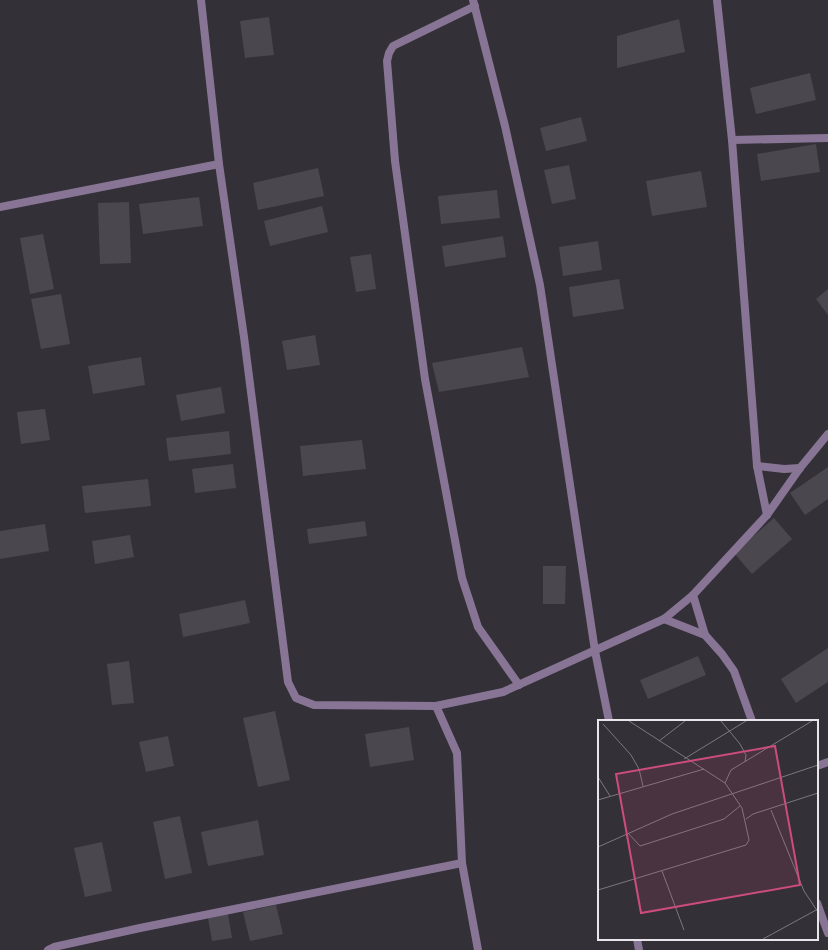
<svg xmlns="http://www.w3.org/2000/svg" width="828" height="950" viewBox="0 0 828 950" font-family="'Public Sans',sans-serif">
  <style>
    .building { fill: #4b474f }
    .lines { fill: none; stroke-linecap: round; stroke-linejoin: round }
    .minor { stroke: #887595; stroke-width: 8 }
    .inset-road { fill: none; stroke: #7b797f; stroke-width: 1 }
    .view { fill: #cc4c7f; fill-opacity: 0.15; stroke: #cc4c7f; stroke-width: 2 }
    .inset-edge { fill: none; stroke: #e8e6eb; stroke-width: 2 }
  </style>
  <rect width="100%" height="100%" fill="#333037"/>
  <g class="building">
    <polygon points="269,17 274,55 245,58 240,21"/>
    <polygon points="679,19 685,52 617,68 617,36"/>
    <polygon points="810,73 816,100 756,114 750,88"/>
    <polygon points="581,117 587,141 546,151 540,128"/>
    <polygon points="816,144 820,172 761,181 757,154"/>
    <polygon points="569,165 576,199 552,204 544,170"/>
    <polygon points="318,168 324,196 258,210 253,183"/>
    <polygon points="701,171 707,207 652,216 646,181"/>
    <polygon points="497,190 500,218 441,224 438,196"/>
    <polygon points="199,197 203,226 143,234 139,204"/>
    <polygon points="129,202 131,263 100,264 98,203"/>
    <polygon points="322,206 328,232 270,246 264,221"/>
    <polygon points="43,234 54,289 30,294 20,238"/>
    <polygon points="503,236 506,257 445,267 442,246"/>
    <polygon points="598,241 602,270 563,276 559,247"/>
    <polygon points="371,254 376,289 356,292 350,257"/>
    <polygon points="619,279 624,309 573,317 569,287"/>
    <polygon points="828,289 828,315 816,299"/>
    <polygon points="61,294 70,344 41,349 31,299"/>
    <polygon points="315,335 320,365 287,370 282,341"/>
    <polygon points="522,347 529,377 439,392 432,363"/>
    <polygon points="141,357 145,385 93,394 88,366"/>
    <polygon points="221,387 225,413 181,421 176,395"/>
    <polygon points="45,409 50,440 21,444 17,412"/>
    <polygon points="229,431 231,454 169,461 166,438"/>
    <polygon points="362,440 366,469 303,476 300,446"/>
    <polygon points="233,464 236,488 195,493 192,469"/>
    <polygon points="828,467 828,499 805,515 790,493"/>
    <polygon points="148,479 151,506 85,513 82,486"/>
    <polygon points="774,518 792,539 752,574 734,553"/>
    <polygon points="365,521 367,536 309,544 307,529"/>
    <polygon points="45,524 49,551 0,559 0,531"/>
    <polygon points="130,535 134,557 95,564 92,541"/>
    <polygon points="543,566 566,566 565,604 543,604"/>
    <polygon points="245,600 250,623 183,637 179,614"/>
    <polygon points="828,648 828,682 796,703 781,679"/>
    <polygon points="698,656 706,675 648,699 640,680"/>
    <polygon points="129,661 134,703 112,705 107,664"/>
    <polygon points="275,711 290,780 258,787 243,718"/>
    <polygon points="409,727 414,760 370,767 365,734"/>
    <polygon points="168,736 174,766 146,772 139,742"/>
    <polygon points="180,816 192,873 165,879 153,822"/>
    <polygon points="258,820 264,855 208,866 201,832"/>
    <polygon points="102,842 112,891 85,897 74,848"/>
    <polygon points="276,905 283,934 250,941 243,912"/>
    <polygon points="228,914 232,938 212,941 208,918"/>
  </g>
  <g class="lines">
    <g class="minor">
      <polyline points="201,0 219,164 244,337 288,682 296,698 314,705 436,706 503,692 664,619 693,595 767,515 800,468 828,434"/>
      <polyline points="473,0 505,126 540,285 595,651 609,721"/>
      <polyline points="717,0 732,140 757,466 767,515"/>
      <polyline points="475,6 393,46 389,53 387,61 395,161 425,379 462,578 478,627 519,685"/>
      <polyline points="732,140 828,138"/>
      <polyline points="0,207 219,164"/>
      <polyline points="757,466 784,469 800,468"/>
      <polyline points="693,595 705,635"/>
      <polyline points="664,619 705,635 722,654 734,671 752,721"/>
      <polyline points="436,706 457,753 462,863 478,950"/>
      <polyline points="817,766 828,762"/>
      <polyline points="817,903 828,933"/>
      <polyline points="637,939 639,950"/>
      <polyline points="48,950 54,947 140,928 462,863"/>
    </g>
  </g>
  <g transform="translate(598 720)">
    <rect width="220" height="220" fill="#333037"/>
    <path class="inset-road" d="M123 1 142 24 148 35 147 42M5 4 33 35 41 49 45 66M61 21 87 1M86 39 148 1M0 57 12 76M127 63 133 50 214 1M0 80 106 49M173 90 206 171 220 192M148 99 155 94 220 73M30 113 42 126 126 99 142 86M0 127 74 94 220 45M64 151 86 210M0 170 148 125 151 120 144 88 127 63 31 1M165 219 220 189"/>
    <path class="view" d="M177 26 202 165 43 193 18 54Z"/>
    <rect width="220" height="220" class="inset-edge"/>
  </g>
</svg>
